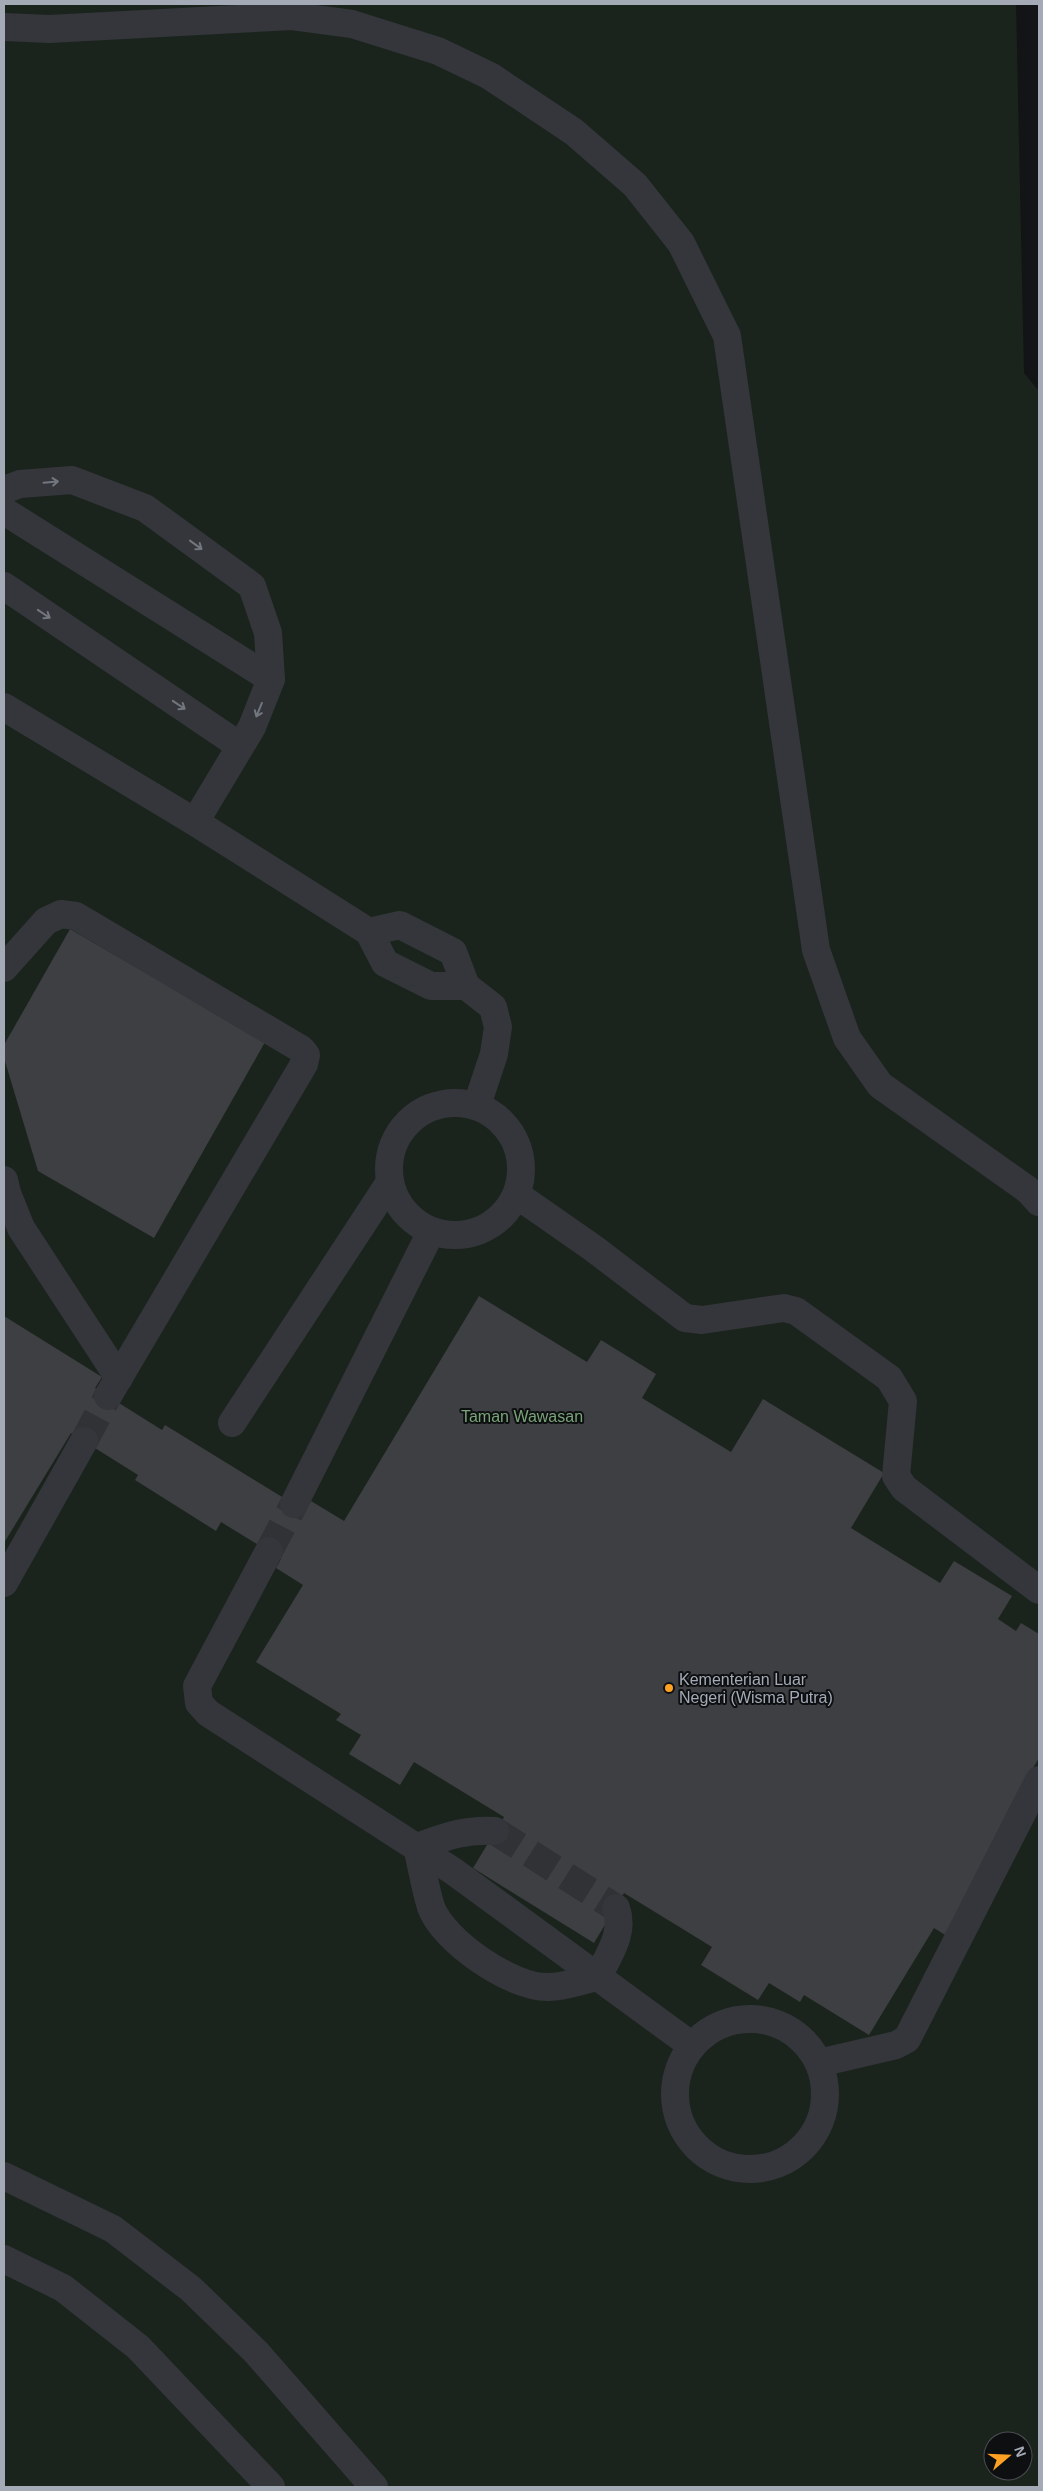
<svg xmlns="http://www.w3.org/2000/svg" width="1043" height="2491" viewBox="0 0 1043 2491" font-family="Arial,sans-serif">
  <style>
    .green { fill: #1b241c; fill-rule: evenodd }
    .building { fill: #3d3f43 }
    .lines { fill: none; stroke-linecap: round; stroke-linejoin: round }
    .minor-tunnel { stroke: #303236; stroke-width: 28; stroke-dasharray: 28 14; stroke-linecap: butt }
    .minor { stroke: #34363b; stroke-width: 28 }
    .oneway { stroke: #72767f }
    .poi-dot { fill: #ffa122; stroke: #0e0f11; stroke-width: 2 }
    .labels { text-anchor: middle; stroke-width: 4; stroke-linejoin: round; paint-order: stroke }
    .park-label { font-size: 16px; fill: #7aa479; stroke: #0e0f11 }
    .poi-label { font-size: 16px; fill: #a4abb7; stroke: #0e0f11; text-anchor: start }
  </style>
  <rect width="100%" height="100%" fill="#131416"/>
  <path class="green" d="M4 4H1016L1024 373 1039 391V2487H4ZM993 2441H1023V2471H993Z"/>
  <g class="building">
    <polygon points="70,929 265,1042 154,1238 38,1171 4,1058 4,1045"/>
    <polygon points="479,1296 587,1362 601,1340 656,1374 642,1398 731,1452 763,1399 884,1473 851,1528 940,1583 954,1561 1012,1596 998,1619 1016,1631 1021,1623 1039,1634 1039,1758 1014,1800 950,1938 934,1928 869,2035 804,1995 800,2002 769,1983 758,2000 701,1965 712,1947 624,1893 594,1943 473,1868 504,1817 414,1762 400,1785 349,1754 361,1735 336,1720 341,1714 256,1662 303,1585 276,1568 281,1559 221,1522 216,1531 135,1480 138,1475 71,1433 4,1543 4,1316 102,1377 95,1388 162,1430 165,1425 305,1511 311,1501 344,1521"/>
  </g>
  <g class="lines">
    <g class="minor-tunnel">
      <polyline points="84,1441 108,1396"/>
      <polyline points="269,1551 294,1504"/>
      <polyline points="495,1831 616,1908"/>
    </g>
    <g class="minor">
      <polyline points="4,27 49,29 292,16 352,24 438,51 490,76 574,132 635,185 681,243 727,336 816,950 847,1038 880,1085 1028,1190 1039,1202"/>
      <polyline points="4,490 20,484 72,480 145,508 252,586 268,633 271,679 252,727 195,822"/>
      <polyline points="4,511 271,679"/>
      <polyline points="4,586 240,746"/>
      <polyline points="4,707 195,822 369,932 385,963 431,986 466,986"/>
      <polyline points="369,932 400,925 453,952 466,986 493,1007 498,1027 494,1054 477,1105"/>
      <polyline points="4,968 46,921 61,914 76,916 301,1049 306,1055 304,1064 108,1396"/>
      <circle cx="455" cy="1169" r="66"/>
      <polyline points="4,1180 7,1193 21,1228 119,1378"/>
      <polyline points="517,1195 593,1248 685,1318 702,1320 784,1308 796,1311 889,1378 903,1401 896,1476 904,1488 1039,1590"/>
      <polyline points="232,1423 390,1182"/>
      <polyline points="294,1504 431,1232"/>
      <polyline points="269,1551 197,1686 199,1703 208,1713 453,1871 691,2045"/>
      <polyline points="4,1583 84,1441"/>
      <path d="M495 1831C465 1829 445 1837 417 1847 422 1867 425 1888 431 1907 443 1941 513 1989 549 1987 565 1987 582 1980 598 1977 609 1954 625 1933 616 1908"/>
      <circle cx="750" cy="2094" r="75"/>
      <polyline points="819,2063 896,2045 907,2039 1039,1780"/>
      <polyline points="4,2176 113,2229 191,2289 256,2352 374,2487"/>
      <polyline points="4,2259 63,2288 138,2347 271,2487"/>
    </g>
  </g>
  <defs><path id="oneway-shaft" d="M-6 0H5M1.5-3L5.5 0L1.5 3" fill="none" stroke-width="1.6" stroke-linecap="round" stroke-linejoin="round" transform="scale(1.25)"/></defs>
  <g class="oneway">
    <use href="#oneway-shaft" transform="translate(51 482) rotate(-5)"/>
    <use href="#oneway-shaft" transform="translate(196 545) rotate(36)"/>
    <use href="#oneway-shaft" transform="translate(44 614) rotate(34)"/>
    <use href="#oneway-shaft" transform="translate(179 705) rotate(34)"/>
    <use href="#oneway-shaft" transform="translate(259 710) rotate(112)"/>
  </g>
  <circle class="poi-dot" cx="669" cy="1688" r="5"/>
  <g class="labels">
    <g class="park-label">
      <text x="522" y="1422">Taman Wawasan</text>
    </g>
    <g class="poi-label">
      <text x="679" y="1685">Kementerian Luar<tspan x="679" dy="18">Negeri (Wisma Putra)</tspan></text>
    </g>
  </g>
  <rect width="1043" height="2491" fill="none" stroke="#a4abb7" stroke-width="10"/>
  <g transform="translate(1008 2456) rotate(71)"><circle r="24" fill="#0e0f11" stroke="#4a4d53"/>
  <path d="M0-4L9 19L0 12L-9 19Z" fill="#ffa122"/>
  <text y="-8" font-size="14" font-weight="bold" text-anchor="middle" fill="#a4abb7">N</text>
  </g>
</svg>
